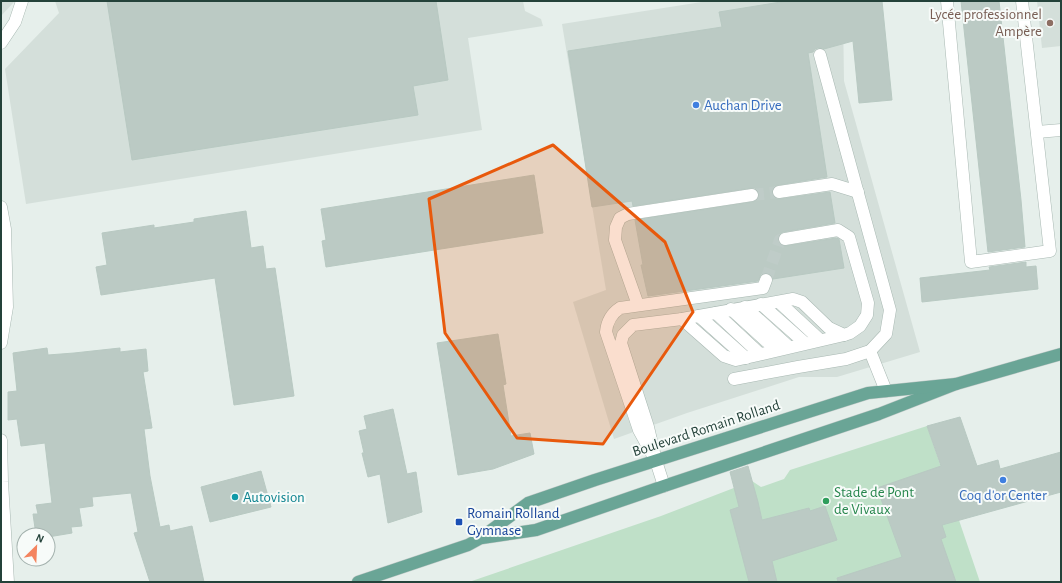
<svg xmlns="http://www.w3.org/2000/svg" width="1062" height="583" viewBox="0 0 1062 583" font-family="'Alegreya Sans',sans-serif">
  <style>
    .built { fill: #d4dfda }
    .green { fill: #bfe0c8 }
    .building { fill: #bbcac4; stroke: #b8c9c2 }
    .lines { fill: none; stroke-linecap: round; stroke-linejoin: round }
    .minor-tunnel { stroke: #bfccc8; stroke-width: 12; stroke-dasharray: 12 6; stroke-linecap: butt }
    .minor-casing { stroke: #a8b8b2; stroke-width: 13 }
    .major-casing { stroke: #c2cac8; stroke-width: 13 }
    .minor { stroke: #fff; stroke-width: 12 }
    .major { stroke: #6aa596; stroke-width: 12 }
    .marked { fill: #e8590c; fill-opacity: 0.2; stroke: #e8590c; stroke-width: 3; stroke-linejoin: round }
    .education-dot { fill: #8d6e63; stroke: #f7fbf9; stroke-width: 1.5 }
    .shop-dot { fill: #3f7fe0; stroke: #f7fbf9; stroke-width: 1.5 }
    .culture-dot { fill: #0f9aa8; stroke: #f7fbf9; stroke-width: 1.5 }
    .leisure-dot { fill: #2e9e5b; stroke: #f7fbf9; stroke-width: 1.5 }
    .transit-dot { fill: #1a4fb4; stroke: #f7fbf9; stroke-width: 1.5 }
    .labels { text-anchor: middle; stroke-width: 4; stroke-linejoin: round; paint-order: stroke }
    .education-label { font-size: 15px; fill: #785e54; stroke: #f7fbf9; text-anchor: end }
    .shop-label { font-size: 15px; fill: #366cbe; stroke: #f7fbf9; text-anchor: start }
    .street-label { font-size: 15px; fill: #24423a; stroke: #f7fbf9 }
    .leisure-label { font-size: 15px; fill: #27864d; stroke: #f7fbf9; text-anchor: start }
    .culture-label { font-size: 15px; fill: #0d838f; stroke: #f7fbf9; text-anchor: start }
    .transit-label { font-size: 15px; fill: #164399; stroke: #f7fbf9; text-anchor: start }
  </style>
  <rect width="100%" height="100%" fill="#e6efeb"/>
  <g class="built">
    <polygon points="1,1 13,1 14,2 1,16"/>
    <polygon points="55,1 523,1 525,11 541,19 543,26 468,38 482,130 26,204 5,69 59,13"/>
    <polygon points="708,1 839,1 843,14 844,81 920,352 837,377 799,377 687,413 614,439 573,302 606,290 562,24"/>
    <polygon points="1037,1 1061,1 1061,46 1042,48"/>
  </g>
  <polygon class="green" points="927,426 980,582 469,582 661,516 752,481 761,487 784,479 790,470"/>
  <g class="building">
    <polygon points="107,1 436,1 448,80 413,86 418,115 132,160"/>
    <polygon points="787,1 882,1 892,100 859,103 853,41 824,49 818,48 815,49 813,52 808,53 827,177 778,185 774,186 772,190 772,194 773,197 777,199 780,199 830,192 835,223 783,232 780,234 778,236 778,241 780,244 782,246 786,246 836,238 839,239 844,268 773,279 772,275 769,273 765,273 761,274 758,281 648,296 641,265 643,265 635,220 753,202 756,201 759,198 759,193 758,191 755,188 751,188 633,206 632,201 592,207 568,51 722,27 719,12"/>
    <polygon points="961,1 999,1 1021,200 1025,247 988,252"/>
    <polygon points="534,175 543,233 326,267 322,241 326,240 321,209"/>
    <polygon points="246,211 251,248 263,246 266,269 275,268 294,396 234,405 215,278 101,295 96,267 107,265 102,233 154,225 154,228 194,222 194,219"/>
    <polygon points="1026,262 1026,267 1036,266 1038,289 922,302 920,278 990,270 989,267"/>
    <polygon points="498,334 506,384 503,385 511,436 530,433 534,454 493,469 458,475 437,343"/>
    <polygon points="47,348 48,355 74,353 120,348 120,352 146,349 148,371 143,372 152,428 144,429 150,476 160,527 169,525 170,531 192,526 204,582 150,582 134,533 138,532 131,493 92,497 93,506 79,508 82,526 71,527 72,533 48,537 48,535 36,535 33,514 38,514 36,505 52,503 45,443 21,446 17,419 8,420 8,392 17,391 13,353"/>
    <polygon points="393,409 407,474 416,472 422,512 388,523 380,474 368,477 362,453 364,453 359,431 367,429 364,416"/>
    <polygon points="960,417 977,466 998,460 1000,469 1061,452 1061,492 942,525 946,537 941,539 956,582 838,582 837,578 902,557 877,488 941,466 927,426"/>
    <polygon points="748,466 758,502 762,520 809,508 810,511 825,506 837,540 772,561 777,582 749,582 730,510 739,507 730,472"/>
    <polygon points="261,471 271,507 210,522 201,487"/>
  </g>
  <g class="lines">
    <g class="minor-tunnel">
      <polyline points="752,195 779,192"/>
      <polyline points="766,280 780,240 785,239"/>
    </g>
    <defs>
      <g id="minor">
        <polyline points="947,1 971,262 1050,251 1022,1"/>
        <polyline points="1,43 15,22 22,1"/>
        <polyline points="1037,132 1061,130"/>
        <polyline points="779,192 832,184 858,192"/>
        <polyline points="1,207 5,229 7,307 1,343"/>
        <path d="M766 280 763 288 620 308C611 314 607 321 606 332L639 430 656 461 648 427 621 343 623 335 633 325 682 319 793 299 802 302 829 328 844 335 850 333 860 326 867 315 868 303 849 237 838 230 785 239"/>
        <polyline points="779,302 820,340"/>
        <polyline points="761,304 805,343"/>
        <polyline points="638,305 615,240 616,227 620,218 628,214 752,195"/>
        <polyline points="745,307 789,347"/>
        <polyline points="731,309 776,350"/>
        <polyline points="716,313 760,354"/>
        <polyline points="699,316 746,358"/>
        <polyline points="682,319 724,356 736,360 844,335"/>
        <polyline points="870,351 886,391"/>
        <polyline points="734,379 798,367 846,359 870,351 886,334 890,310 820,55"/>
        <polyline points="1,440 2,482 8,582"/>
        <polyline points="656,461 664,486"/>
      </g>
      <g id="major">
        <polyline points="482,538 536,530 664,486 879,414 956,384 1061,354"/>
        <polyline points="358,582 468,545 479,539 528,503 595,480 868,393 956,384"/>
      </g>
    </defs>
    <use href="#minor" class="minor-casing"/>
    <use href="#major" class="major-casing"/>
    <use href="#minor" class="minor"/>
    <use href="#major" class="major"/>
  </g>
  <path class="marked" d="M553 145 665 242 693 312 603 444 517 438 445 333 429 199Z"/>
  <circle class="education-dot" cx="1050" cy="23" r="4"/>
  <g class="shop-dot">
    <circle cx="696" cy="105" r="4"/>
    <circle cx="1003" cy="480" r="4"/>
  </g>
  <circle class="culture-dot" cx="235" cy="497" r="4"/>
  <circle class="leisure-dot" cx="826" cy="501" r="4"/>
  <rect class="transit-dot" x="455" y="518" width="8" height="8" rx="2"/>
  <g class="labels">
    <g class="education-label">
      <text x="1042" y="19">Lycée professionnel<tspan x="1042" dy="17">Ampère</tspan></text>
    </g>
    <g class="shop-label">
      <text x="704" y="110">Auchan Drive</text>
      <text x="1003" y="500" text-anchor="middle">Coq d'or Center</text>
    </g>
    <g class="street-label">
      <text transform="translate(706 428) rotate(-18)" y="5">Boulevard Romain Rolland</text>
    </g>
    <g class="leisure-label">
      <text x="834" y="497">Stade de Pont<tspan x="834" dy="17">de Vivaux</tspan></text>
    </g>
    <g class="culture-label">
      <text x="243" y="502">Autovision</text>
    </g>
    <g class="transit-label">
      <text x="467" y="518">Romain Rolland<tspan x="467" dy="17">Gymnase</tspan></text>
    </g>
  </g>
  <rect width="1062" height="583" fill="none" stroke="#24423a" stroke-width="4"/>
  <g transform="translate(36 547) rotate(24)"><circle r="19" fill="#f7fbf9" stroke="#a3b1ad"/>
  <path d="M0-3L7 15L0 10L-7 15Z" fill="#f4845f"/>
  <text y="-6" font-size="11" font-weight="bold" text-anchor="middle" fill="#24423a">N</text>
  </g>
</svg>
